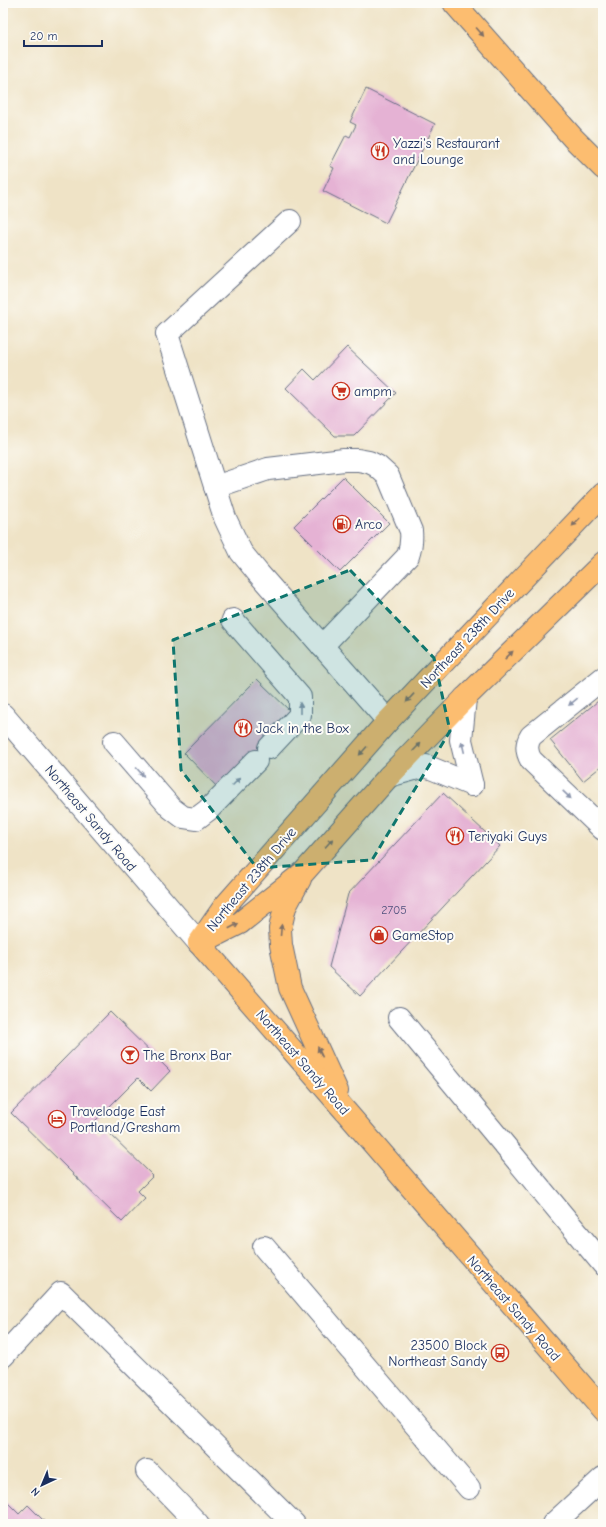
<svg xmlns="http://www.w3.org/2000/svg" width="606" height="1527" viewBox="0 0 606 1527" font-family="'Comic Neue',sans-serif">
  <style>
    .building { fill: #e5b2d4 }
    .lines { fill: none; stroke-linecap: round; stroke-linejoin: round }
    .minor-casing { stroke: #656e82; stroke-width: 24 }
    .major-casing { stroke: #656e82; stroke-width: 24 }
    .highway-casing { stroke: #656e82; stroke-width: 24 }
    .minor { stroke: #fff; stroke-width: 22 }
    .major { stroke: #fcbd6f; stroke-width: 22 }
    .highway { stroke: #fcbd6f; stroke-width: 22 }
    .oneway { fill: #806f66 }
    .oneway2 { fill: #8d97ae }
    .marked { fill: #0f766e; fill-opacity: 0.2; stroke: #0f766e; stroke-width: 3; stroke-dasharray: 8 5; stroke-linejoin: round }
    .labels { text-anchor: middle; stroke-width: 4; stroke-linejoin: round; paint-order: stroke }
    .number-label { font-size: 12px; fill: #4e507c }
    .poi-label { font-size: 14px; fill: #1b2f5e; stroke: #fdfcf7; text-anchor: start }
    .street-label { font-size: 14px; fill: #1b2f5e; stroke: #fdfcf7 }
  </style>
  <rect width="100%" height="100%" fill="#fdfcf7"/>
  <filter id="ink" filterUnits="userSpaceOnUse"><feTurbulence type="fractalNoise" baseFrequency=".025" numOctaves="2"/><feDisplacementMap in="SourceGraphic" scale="8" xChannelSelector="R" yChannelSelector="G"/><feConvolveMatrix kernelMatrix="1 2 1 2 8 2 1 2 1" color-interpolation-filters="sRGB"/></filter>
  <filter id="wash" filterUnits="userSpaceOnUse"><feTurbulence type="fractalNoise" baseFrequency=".012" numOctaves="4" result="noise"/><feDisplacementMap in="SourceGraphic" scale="16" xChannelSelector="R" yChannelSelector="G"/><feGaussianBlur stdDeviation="0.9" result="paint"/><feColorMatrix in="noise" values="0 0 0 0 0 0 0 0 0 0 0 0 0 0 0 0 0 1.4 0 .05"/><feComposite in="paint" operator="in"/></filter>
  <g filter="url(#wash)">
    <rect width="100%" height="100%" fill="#efe3c6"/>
    <g id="blocks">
      <g class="building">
        <polygon points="366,89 435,124 386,223 323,191 334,168 330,166 346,135 350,137 356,125 350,122"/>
        <polygon points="347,347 396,393 354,436 335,436 286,388 304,369 315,380"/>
        <polygon points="343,477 389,523 340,572 294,526"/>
        <polygon points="257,679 293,714 271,750 223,793 184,753"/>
        <polygon points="603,697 603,765 583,781 550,740"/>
        <polygon points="443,793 500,846 360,996 329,967 348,894"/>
        <polygon points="110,1012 170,1071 151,1091 138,1078 91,1125 99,1133 104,1128 153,1176 138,1191 145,1198 122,1222 11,1113"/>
        <polygon points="3,1498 19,1514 28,1505 47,1524 3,1524"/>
      </g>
    </g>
  </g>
  <g filter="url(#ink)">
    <use href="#blocks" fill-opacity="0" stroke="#656e82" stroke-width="1"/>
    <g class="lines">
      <defs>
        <g id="minor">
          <polyline points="290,221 167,334 225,518 241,552 258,573 388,721"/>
          <path d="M215 487 268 469 344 460H358L369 462 377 466 388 476 411 531C412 540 411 547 408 556L322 646"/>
          <polyline points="233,620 300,697 300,715 269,748"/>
          <polyline points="465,698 461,740 472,785"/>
          <polyline points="3,715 199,943"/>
          <polyline points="114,742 171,808 183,817 196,819 208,810 256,761"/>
          <polyline points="389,776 426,766 472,785"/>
          <path d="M603 829 531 760C526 751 526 744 531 736L603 678"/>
          <polyline points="399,1018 603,1264"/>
          <polyline points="264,1247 469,1488"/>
          <polyline points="3,1356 61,1293 294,1524"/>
          <polyline points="147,1471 198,1524"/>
          <polyline points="553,1524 603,1478"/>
        </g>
        <g id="major">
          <polyline points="300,879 285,907 280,929 281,945 290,988 337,1091"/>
          <polyline points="202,942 240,923 304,872 389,776 465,698 603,563"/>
          <polyline points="199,943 347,1113 603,1410"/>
          <polyline points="199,943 224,907 388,721 603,494"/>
        </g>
        <polyline id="highway" points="454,3 573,138 603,168"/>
      </defs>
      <use href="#minor" class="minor-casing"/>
      <use href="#major" class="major-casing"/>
      <use href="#highway" class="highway-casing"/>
      <use href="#minor" class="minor"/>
      <use href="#major" class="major"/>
      <use href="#highway" class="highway"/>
    </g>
    <defs><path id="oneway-solid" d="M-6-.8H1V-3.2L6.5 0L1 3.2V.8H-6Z"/></defs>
    <g class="oneway">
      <use href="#oneway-solid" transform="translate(480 32) rotate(49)"/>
      <use href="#oneway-solid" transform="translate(576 522) rotate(133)"/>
      <use href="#oneway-solid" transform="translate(509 655) rotate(-44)"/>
      <use href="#oneway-solid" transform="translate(410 698) rotate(133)"/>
      <use href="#oneway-solid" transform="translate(417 747) rotate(-46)"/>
      <use href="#oneway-solid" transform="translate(363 751) rotate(132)"/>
      <use href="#oneway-solid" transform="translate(329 843) rotate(-48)"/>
      <use href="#oneway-solid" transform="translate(234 926) rotate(-27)"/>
      <use href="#oneway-solid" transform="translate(281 930) rotate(-85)"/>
      <use href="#oneway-solid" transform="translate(320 1052) rotate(-115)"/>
    </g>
    <g class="oneway2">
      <use href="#oneway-solid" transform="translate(573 702) rotate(141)"/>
      <use href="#oneway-solid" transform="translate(300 708) rotate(-90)"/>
      <use href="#oneway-solid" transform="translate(463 747) rotate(-103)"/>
      <use href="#oneway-solid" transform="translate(140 772) rotate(49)"/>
      <use href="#oneway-solid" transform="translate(236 782) rotate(-45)"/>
      <use href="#oneway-solid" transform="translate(567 795) rotate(44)"/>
    </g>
  </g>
  <path class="marked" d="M350 570 434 658 450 731 372 860 257 868 181 770 173 640Z"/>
  <defs>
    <symbol id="restaurant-ring" viewBox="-11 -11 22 22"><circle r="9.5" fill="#fdfcf7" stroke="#c8321e" stroke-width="1.5"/><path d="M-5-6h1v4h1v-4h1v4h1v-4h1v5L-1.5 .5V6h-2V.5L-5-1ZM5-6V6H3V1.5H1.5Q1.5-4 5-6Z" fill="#c8321e"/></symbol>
    <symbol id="supermarket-ring" viewBox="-11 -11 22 22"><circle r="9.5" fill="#fdfcf7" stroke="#c8321e" stroke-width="1.5"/><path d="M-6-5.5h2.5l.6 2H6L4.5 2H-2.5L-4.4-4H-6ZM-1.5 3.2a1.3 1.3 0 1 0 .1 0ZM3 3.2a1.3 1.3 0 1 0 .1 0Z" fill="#c8321e"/></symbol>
    <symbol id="fuel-ring" viewBox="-11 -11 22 22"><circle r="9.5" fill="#fdfcf7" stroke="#c8321e" stroke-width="1.5"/><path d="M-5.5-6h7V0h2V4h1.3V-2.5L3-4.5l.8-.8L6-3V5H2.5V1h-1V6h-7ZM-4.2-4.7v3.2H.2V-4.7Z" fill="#c8321e"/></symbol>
    <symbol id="shop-ring" viewBox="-11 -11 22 22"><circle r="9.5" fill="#fdfcf7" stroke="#c8321e" stroke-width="1.5"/><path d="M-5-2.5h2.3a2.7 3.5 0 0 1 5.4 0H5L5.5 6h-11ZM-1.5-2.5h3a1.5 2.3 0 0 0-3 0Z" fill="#c8321e"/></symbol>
    <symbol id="bar-ring" viewBox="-11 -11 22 22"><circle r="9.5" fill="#fdfcf7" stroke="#c8321e" stroke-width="1.5"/><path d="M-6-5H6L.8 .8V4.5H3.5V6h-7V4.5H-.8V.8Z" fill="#c8321e"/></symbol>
    <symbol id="hotel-ring" viewBox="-11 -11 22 22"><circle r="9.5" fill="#fdfcf7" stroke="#c8321e" stroke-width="1.5"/><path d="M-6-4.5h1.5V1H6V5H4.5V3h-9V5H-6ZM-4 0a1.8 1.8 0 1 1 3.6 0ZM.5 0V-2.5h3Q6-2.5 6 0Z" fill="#c8321e"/></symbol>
    <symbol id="bus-ring" viewBox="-11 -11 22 22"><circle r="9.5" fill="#fdfcf7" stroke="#c8321e" stroke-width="1.5"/><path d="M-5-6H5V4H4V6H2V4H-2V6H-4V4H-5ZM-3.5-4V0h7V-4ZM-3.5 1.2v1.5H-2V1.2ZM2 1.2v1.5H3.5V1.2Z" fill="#c8321e"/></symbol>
  </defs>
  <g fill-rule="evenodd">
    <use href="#restaurant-ring" x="370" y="141" width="20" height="20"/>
    <use href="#supermarket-ring" x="331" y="381" width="20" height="20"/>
    <use href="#fuel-ring" x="332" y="514" width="20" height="20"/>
    <use href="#restaurant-ring" x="233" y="718" width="20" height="20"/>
    <use href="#restaurant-ring" x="445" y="826" width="20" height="20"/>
    <use href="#shop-ring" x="369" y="925" width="20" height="20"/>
    <use href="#bar-ring" x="120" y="1045" width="20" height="20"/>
    <use href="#hotel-ring" x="47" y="1109" width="20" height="20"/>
    <use href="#bus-ring" x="490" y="1343" width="20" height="20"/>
  </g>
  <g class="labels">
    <g class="number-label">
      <text x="394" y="914">2705</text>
    </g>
    <g class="poi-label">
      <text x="393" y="148">Yazzi's Restaurant<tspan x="393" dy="16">and Lounge</tspan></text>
      <text x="354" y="396">ampm</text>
      <text x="355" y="529">Arco</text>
      <text x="256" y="733">Jack in the Box</text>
      <text x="468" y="841">Teriyaki Guys</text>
      <text x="392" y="940">GameStop</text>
      <text x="143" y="1060">The Bronx Bar</text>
      <text x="70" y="1116">Travelodge East<tspan x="70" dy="16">Portland/Gresham</tspan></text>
      <text x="487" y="1350" text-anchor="end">23500 Block<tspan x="487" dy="16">Northeast Sandy</tspan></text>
    </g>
    <g class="street-label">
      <text transform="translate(467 638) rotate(-47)" y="5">Northeast 238th Drive</text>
      <text transform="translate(91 818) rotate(50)" y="5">Northeast Sandy Road</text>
      <text transform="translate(251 879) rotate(-50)" y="5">Northeast 238th Drive</text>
      <text transform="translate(303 1062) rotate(49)" y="5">Northeast Sandy Road</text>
      <text transform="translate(514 1308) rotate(49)" y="5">Northeast Sandy Road</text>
    </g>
  </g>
  <rect width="606" height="1527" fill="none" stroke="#fdfcf7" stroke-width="16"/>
  <g transform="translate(42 1485) rotate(224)" stroke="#fdfcf7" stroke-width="3" paint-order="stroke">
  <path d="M0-3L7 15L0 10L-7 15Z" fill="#1b2f5e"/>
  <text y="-6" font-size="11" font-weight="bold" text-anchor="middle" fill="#1b2f5e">N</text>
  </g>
  <path d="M24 40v6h78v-6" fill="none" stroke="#1b2f5e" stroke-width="2"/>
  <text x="30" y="40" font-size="12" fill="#1b2f5e" stroke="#fdfcf7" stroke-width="3" paint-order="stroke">20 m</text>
</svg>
